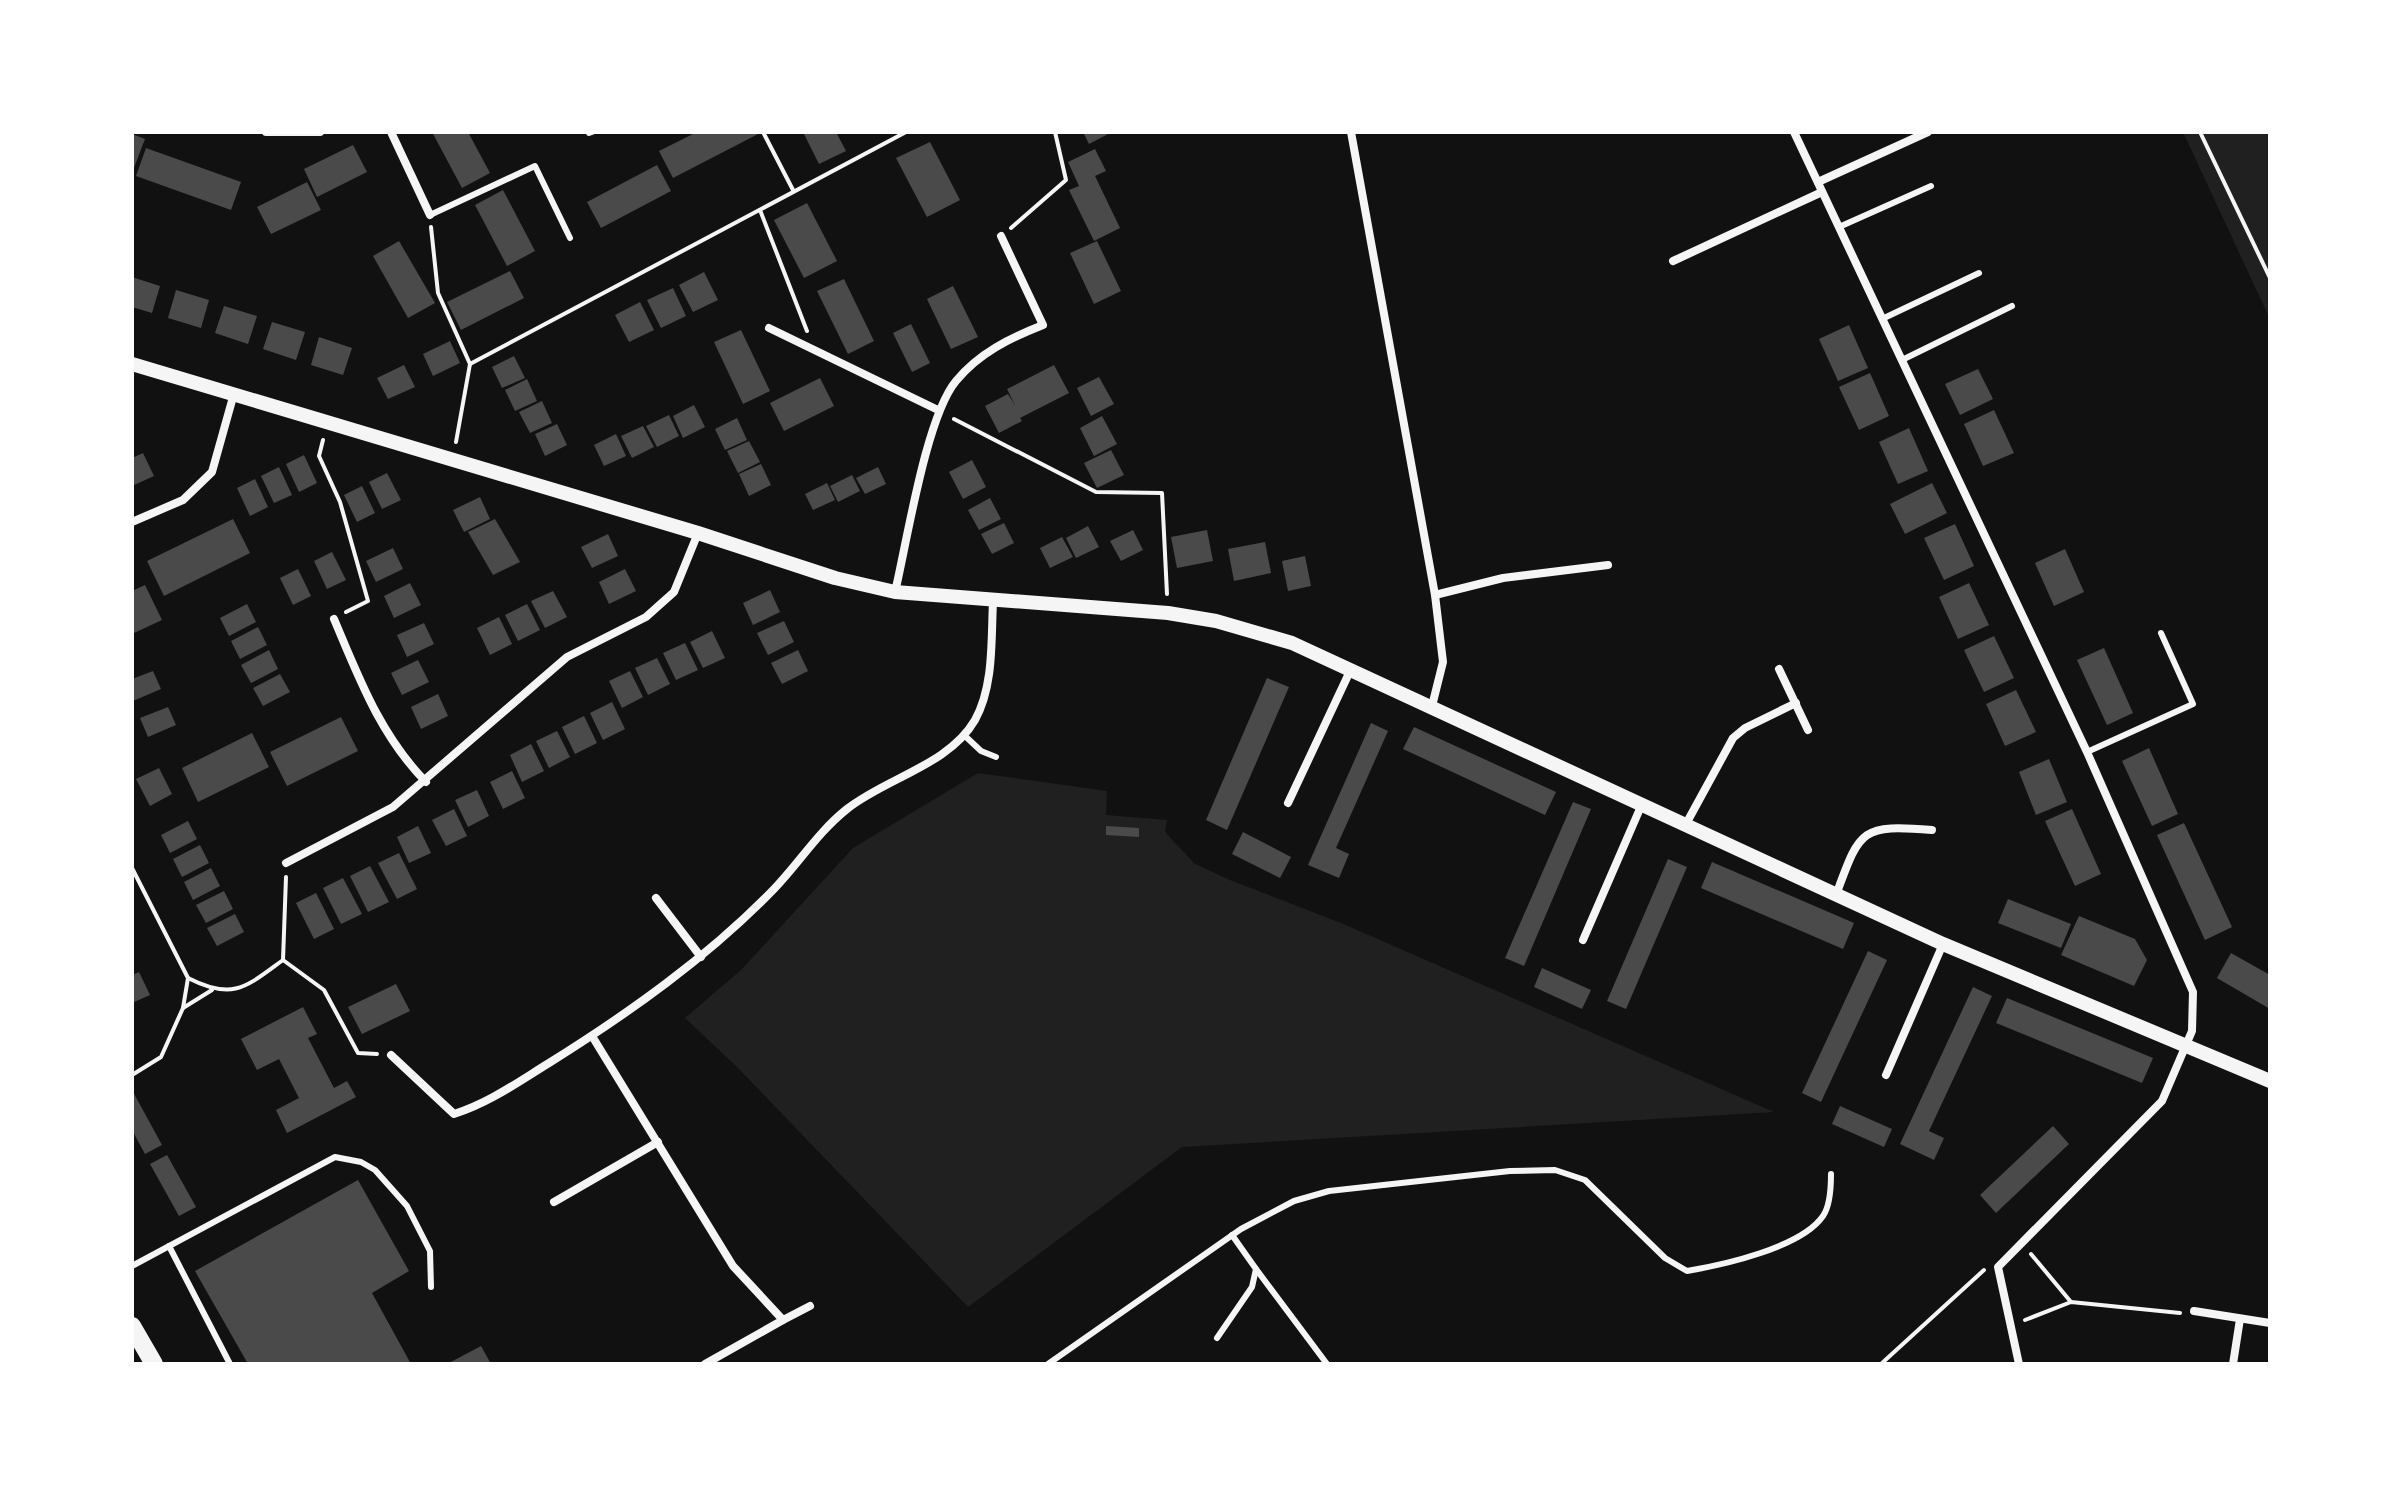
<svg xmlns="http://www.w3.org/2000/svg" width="2402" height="1496" viewBox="0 0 2402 1496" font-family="'Roboto Condensed',sans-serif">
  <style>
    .green { fill: #202020 }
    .building { fill: #4a4a4a }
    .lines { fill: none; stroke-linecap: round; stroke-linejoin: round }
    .path { stroke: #f5f5f5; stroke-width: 4 }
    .service { stroke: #f5f5f5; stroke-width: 6 }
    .minor { stroke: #f5f5f5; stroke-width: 8 }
    .tertiary { stroke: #f5f5f5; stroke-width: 14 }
    .primary { stroke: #f5f5f5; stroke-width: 18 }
  </style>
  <rect width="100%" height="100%" fill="#111"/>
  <g class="green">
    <polygon points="2183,132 2270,132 2270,319"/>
    <polygon points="978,773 1107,791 1106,815 1167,820 1165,832 1195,864 1230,880 1341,923 1774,1112 1182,1147 968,1307 737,1067 685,1018 741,970 853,848"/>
  </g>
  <g class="building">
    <polygon points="432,132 468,132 490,173 462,188"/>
    <polygon points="697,132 762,132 673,178 659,151"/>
    <polygon points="803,132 836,132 846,151 819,164"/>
    <polygon points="1083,132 1112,132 1089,144"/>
    <polygon points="132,134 145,139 132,173"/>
    <polygon points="930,142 960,200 927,217 896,158"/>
    <polygon points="353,145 367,172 317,197 304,169"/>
    <polygon points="146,148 241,182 231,210 136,176"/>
    <polygon points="1095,149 1106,171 1095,176 1120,228 1094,241 1069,190 1079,186 1068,162"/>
    <polygon points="657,165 671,191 601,228 587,202"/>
    <polygon points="307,182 321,210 271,234 257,207"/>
    <polygon points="503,190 535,251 507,266 475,205"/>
    <polygon points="807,203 837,261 804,278 774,220"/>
    <polygon points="399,241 435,303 408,318 373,256"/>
    <polygon points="1097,241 1121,291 1094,304 1070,253"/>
    <polygon points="510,271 524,298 461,330 447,302"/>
    <polygon points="704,272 718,300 693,312 679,285"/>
    <polygon points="132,277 160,286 152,313 132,307"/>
    <polygon points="844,279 874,341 848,354 817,291"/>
    <polygon points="953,286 978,337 951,349 927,299"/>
    <polygon points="673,288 686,316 661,328 647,300"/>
    <polygon points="176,290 209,300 201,328 168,318"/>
    <polygon points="640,302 654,330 629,342 615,315"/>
    <polygon points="224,306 257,316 248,344 215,333"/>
    <polygon points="272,322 305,332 296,360 263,349"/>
    <polygon points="911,324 930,363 912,372 893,333"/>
    <polygon points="1849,325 1868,368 1838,381 1819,339"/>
    <polygon points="741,330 770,391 743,404 714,342"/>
    <polygon points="319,337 352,348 343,375 311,365"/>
    <polygon points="450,341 460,363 433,376 423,354"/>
    <polygon points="514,356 525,378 502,388 492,367"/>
    <polygon points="404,365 415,387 388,399 377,378"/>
    <polygon points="1054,365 1069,393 1020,418 1022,421 999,433 985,406 1008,394 1015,405 1007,389"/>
    <polygon points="1978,369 1993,399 1960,415 1945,384"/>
    <polygon points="1870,373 1889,416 1859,430 1839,387"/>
    <polygon points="1099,377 1114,404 1091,416 1077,388"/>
    <polygon points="820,378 834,406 784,431 770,403"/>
    <polygon points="527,379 537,401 515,411 505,390"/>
    <polygon points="542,401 552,423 530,433 519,412"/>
    <polygon points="694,405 705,427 683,438 673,416"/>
    <polygon points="1994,410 2014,453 1983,466 1964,424"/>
    <polygon points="669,415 679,436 657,447 646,426"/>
    <polygon points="1102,416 1117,444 1094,456 1080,428"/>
    <polygon points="737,418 747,440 725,450 715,429"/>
    <polygon points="557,424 567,445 545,456 535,434"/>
    <polygon points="643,426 654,447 632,458 621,436"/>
    <polygon points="1909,428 1928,471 1898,484 1879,442"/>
    <polygon points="616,434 626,456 604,466 594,445"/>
    <polygon points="749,441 760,462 738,473 727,451"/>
    <polygon points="1111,450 1124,475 1097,488 1084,463"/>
    <polygon points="143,453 154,476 132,486 132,458"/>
    <polygon points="304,455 317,483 299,492 286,464"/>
    <polygon points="972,460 986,487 963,499 949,472"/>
    <polygon points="761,464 771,485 749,496 739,474"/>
    <polygon points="279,467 292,495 274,503 261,476"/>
    <polygon points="878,467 886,484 865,494 856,478"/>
    <polygon points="387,473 401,500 382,509 369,482"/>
    <polygon points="852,475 860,491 838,502 830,486"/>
    <polygon points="255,479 268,507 250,516 237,488"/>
    <polygon points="827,483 835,500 813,510 805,494"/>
    <polygon points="1932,483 1947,513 1905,534 1890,504"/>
    <polygon points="362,486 375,513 357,522 344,495"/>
    <polygon points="480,497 490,519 464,532 453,510"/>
    <polygon points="990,498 1001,519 979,530 968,510"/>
    <polygon points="233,519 250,553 164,596 147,561"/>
    <polygon points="495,519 520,562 493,575 468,532"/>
    <polygon points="1004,523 1014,543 992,554 981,534"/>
    <polygon points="1955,524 1974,566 1944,580 1924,538"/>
    <polygon points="1088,526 1099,547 1076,558 1066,538"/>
    <polygon points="1133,530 1143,550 1121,561 1110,541"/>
    <polygon points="1207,530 1213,561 1177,568 1171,537"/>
    <polygon points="608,534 618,556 592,568 581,547"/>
    <polygon points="1062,537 1073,557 1050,568 1040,548"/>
    <polygon points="1265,542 1271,573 1234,581 1228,549"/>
    <polygon points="393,548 403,569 376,582 366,561"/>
    <polygon points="2065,549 2084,592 2054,606 2035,563"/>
    <polygon points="332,552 346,580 327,589 314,561"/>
    <polygon points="1305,556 1311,586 1288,591 1282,561"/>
    <polygon points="298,569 311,596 293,605 280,578"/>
    <polygon points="625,569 636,591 609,604 599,582"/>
    <polygon points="410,583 421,605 394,618 384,596"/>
    <polygon points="1969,583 1989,625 1958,639 1939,597"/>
    <polygon points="145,585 162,620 132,634 132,591"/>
    <polygon points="770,590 780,612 753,625 743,603"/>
    <polygon points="553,591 567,617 545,628 531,601"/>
    <polygon points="247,604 256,622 229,636 220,618"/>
    <polygon points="527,604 540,630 518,641 505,615"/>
    <polygon points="499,617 512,644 490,655 477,628"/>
    <polygon points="784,621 794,642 768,655 757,633"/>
    <polygon points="424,623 434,644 407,657 397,635"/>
    <polygon points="258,627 267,645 240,659 231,641"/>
    <polygon points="712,631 725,658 703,668 690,642"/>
    <polygon points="1994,636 2014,678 1984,692 1964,650"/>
    <polygon points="685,643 698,670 676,680 663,653"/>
    <polygon points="2104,648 2133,713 2107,725 2077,660"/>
    <polygon points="269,650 278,669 251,683 241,665"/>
    <polygon points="798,650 808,671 782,684 771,663"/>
    <polygon points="657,658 670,684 648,695 635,668"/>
    <polygon points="418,660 429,682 402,695 391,673"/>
    <polygon points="153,671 161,689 133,701 132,679"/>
    <polygon points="630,671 643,697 622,708 609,681"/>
    <polygon points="280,674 290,692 263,706 253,688"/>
    <polygon points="1267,678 1289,687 1227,830 1206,820"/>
    <polygon points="2016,690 2036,732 2005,746 1986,704"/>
    <polygon points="438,694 448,716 421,729 411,707"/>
    <polygon points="612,702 625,729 603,740 590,713"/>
    <polygon points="168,707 176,725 148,737 140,718"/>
    <polygon points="584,716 597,743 575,754 562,727"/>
    <polygon points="341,717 358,751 287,786 270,752"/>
    <polygon points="1371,723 1388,731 1336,848 1349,854 1339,878 1308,865"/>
    <polygon points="1414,727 1556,792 1545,815 1403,749"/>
    <polygon points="557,731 570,757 549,768 536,741"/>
    <polygon points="252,733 269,767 198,802 182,768"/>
    <polygon points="531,744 544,771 522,782 510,755"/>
    <polygon points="2149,748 2178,814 2152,826 2122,761"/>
    <polygon points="2049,759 2067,802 2036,815 2019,772"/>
    <polygon points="159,768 172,794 150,806 136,779"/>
    <polygon points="512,771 525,798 503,809 490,782"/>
    <polygon points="477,790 489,816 468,827 455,800"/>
    <polygon points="1573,802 1591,809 1524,966 1505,958"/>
    <polygon points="454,809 467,836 446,846 432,820"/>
    <polygon points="2072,809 2101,874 2075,886 2045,821"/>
    <polygon points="188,821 197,839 170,853 161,835"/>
    <polygon points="2184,823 2232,927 2205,940 2157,835"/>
    <polygon points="418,826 431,853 409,863 397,837"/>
    <polygon points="1106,826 1139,828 1139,837 1106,835"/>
    <polygon points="1243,832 1291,857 1280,878 1232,854"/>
    <polygon points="200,845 209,863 182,877 173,859"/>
    <polygon points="399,853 417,889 397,899 378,863"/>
    <polygon points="1668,859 1687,867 1626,1009 1607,1001"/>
    <polygon points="1712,862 1854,923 1843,949 1701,888"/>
    <polygon points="370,866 389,902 368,912 350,876"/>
    <polygon points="211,868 220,886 193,900 184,882"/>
    <polygon points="343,878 362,914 341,924 323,888"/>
    <polygon points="224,891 233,909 206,923 196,905"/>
    <polygon points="316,893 334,929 314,939 296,903"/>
    <polygon points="2008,899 2071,924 2061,948 1998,923"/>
    <polygon points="235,914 244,932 217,946 207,928"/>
    <polygon points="2079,916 2135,939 2147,960 2134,986 2061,955"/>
    <polygon points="1868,951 1887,960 1821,1102 1802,1093"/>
    <polygon points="2231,953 2270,975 2270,1009 2217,978"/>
    <polygon points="1542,968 1591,990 1582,1009 1534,987"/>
    <polygon points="139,972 150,995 132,1003 132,975"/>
    <polygon points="396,984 410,1011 362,1034 348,1007"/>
    <polygon points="1973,987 1992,996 1929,1131 1944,1138 1934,1160 1900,1144"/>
    <polygon points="2007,998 2153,1058 2142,1083 1996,1023"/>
    <polygon points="303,1007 317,1034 308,1038 334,1088 347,1081 356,1097 287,1133 276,1110 299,1098 279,1059 257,1070 241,1039"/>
    <polygon points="132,1090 162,1145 145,1154 132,1130"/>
    <polygon points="1840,1106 1892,1129 1884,1147 1832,1124"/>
    <polygon points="2053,1126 2069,1144 1996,1213 1980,1195"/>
    <polygon points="167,1155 196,1207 179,1216 150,1164"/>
    <polygon points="358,1180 409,1271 372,1293 411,1364 248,1364 195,1271"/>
    <polygon points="481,1346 491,1364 447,1364"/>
  </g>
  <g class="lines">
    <g class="path">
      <polyline points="763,132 793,190"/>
      <polyline points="2200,132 2270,278"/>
      <polyline points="760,210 807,331"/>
      <polyline points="431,227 438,293 470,364 456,442"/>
      <polyline points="1011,228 1066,180 1055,132"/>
      <polyline points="470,364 906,132"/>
      <polyline points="954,419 1096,492 1162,493 1167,594"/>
      <polyline points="323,440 319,456 340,502 368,601 346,612"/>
      <polyline points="132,868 188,978 183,1008 161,1057 132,1075"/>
      <polyline points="283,960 324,990 358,1053 377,1054"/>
      <path d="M188 978C233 1001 246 987 283 960L286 877"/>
      <polyline points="183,1008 212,990"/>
      <polyline points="2031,1254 2071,1302"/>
      <polyline points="2025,1320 2071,1302 2180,1313"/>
      <polyline points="1881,1364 1984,1270"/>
    </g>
    <g class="service">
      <polyline points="589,133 592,132"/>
      <polyline points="430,215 535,166 570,238"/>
      <polyline points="1839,227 1931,186"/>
      <polyline points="1882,319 1979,273"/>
      <polyline points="1902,360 2012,306"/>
      <polyline points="964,735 981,751 996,757"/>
      <polyline points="2087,752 2193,704 2161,633"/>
      <polyline points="169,1246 230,1364"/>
      <polyline points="132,1266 335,1157 361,1162 375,1170 407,1206 430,1251 431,1287"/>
      <polyline points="1256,1269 1327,1364"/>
      <polyline points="1217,1338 1252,1287 1256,1269 1232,1235"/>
      <path d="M1048 1364 1241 1229 1294 1201 1329 1191 1510 1171 1555 1170 1585 1180 1665 1258 1687 1271C1722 1265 1801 1248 1823 1216 1830 1206 1831 1187 1831 1174"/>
    </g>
    <g class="minor">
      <polyline points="266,132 320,132"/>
      <polyline points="391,132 430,215"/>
      <polyline points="1351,132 1435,595 1443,662 1432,706"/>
      <polyline points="1794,132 2087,752 2193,992 2192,1031 2162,1101 1998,1267 2019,1364"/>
      <polyline points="1818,182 1928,132"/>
      <polyline points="1673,261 1822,192"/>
      <polyline points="769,328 938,410"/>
      <polyline points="132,522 183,500 212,472 233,397"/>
      <path d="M895 592C907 542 926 417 956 381 979 353 1010 338 1043 325L1001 236"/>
      <polyline points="1435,595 1503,578 1608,565"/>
      <path d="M334 619C359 678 380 735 426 782"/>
      <polyline points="1779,669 1808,730"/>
      <polyline points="1288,803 1351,669"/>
      <polyline points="1686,824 1733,738 1745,728 1796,703"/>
      <polyline points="286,863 393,807 567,657 646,617 674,592 698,533"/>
      <path d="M1836 895C1860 830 1860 824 1932 830"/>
      <polyline points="656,898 701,957"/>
      <polyline points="1583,940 1642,804"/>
      <polyline points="592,1036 733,1266 783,1320 705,1364"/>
      <path d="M391 1055 454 1114C489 1103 518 1082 549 1063 629 1013 708 957 774 889 799 863 818 832 847 809 886 778 949 765 975 720 994 686 991 640 993 602"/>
      <polyline points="1886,1075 1943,944"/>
      <polyline points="554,1202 658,1142"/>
      <polyline points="2194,1311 2270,1323"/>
      <polyline points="783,1320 810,1306"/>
      <polyline points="2233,1364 2240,1319"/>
    </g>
    <polyline class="tertiary" points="132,364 698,533 835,578 895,592 1168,613 1216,621 1292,643 1943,944 2270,1081"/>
    <polyline class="primary" points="132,1326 154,1364"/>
  </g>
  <rect width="2402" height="1496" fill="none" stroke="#ffffff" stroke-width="268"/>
</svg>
